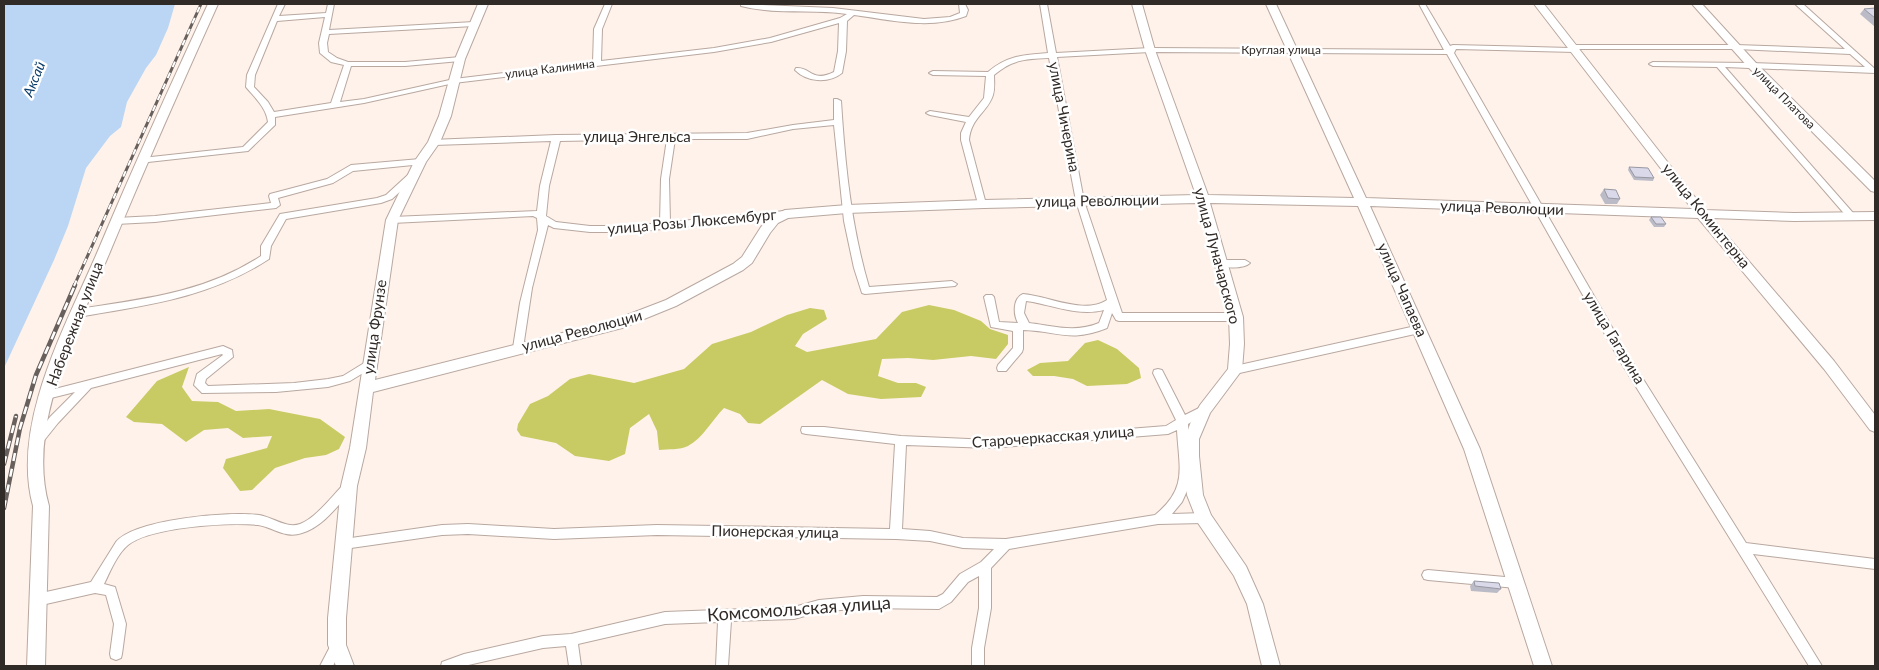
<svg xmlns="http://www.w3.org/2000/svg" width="1879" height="670" viewBox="0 0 1879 670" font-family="Lato,sans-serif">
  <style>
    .forest { fill: #c8cb63 }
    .water { fill: #bad6f4 }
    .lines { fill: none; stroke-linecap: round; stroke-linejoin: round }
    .street-casing { stroke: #b8a8a0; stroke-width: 2 }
    .secondary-casing { stroke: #b8a8a0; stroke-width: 2 }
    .street { fill: #fff; fill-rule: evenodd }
    .secondary { fill: #fff; fill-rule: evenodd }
    .rail-far1-casing { stroke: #68605c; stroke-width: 3 }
    .rail-casing { stroke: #68605c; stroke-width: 4.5 }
    .rail-far1 { stroke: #fff; stroke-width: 2; stroke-dasharray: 6; stroke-linecap: butt }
    .rail { stroke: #fff; stroke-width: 2.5; stroke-dasharray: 8; stroke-linecap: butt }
    .wall { fill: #bbbbc8 }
    .building { fill: #d9d9e9; stroke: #9898a3 }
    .labels { text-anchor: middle; stroke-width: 5; stroke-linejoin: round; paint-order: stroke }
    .far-street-label { font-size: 12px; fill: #312b28; stroke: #fff }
    .far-water-label { font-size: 14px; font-style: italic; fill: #093c6a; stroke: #fff }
    .street-label { font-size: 15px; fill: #312b28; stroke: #fff }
    .near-street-label { font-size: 18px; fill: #312b28; stroke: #fff }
  </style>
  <rect width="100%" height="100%" fill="#fff2ea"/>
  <g class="forest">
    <path d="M929 305 954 310 981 321 990 329 1008 335V344L996 359 971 356 933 360 908 358 882 359 878 376 898 383H916L926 387 921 397 881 399 848 394 822 380 760 424 748 423 740 414 724 408C712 420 703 438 688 446 680 450 668 449 659 450L657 431 649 414 630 428 625 454 609 461 575 456 556 443 521 436 517 430 518 424 530 404 548 396 570 379 589 374 634 383 684 369 712 344 751 332 787 315 810 308 824 310 827 319 803 334 795 346 807 352 876 339 902 312Z"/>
    <polygon points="1098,340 1117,349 1139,368 1141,378 1127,384 1087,386 1073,379 1054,376 1033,376 1027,370 1040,363 1068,361 1085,343"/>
    <polygon points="189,367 182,387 192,401 218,402 236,411 269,409 320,419 345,437 339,449 326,455 305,458 275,468 252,490 240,491 223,468 226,459 267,448 272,436 243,438 228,428 204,430 186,442 162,424 134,422 126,417 157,381"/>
  </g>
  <polygon class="water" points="4,4 175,4 168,28 156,55 146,68 127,102 121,127 110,136 86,168 68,226 54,260 4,368"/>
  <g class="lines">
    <defs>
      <g id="street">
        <path d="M278 4H285L279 16 326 13 328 4H334L329 30 474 22 478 24 474 26 329 34 327 43 328 52 337 58 348 62H405L460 57 464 59 460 61 405 66H351L340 102 364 99 454 79 593 62 594 29 605 4H612L602 29 601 61 714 48 770 38 840 18 847 14C812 9 775 15 741 6V4L833 8 924 19 950 17 960 13 959 4H965L968 10 966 16C930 30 892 20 854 15L847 21 846 51 842 73C828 84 807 82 795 70L796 68C811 67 812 83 834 72L838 51 839 23 771 42 714 52 454 83 364 103 275 117V125L248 151 139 163 138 161 142 158 243 147 268 122C266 107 255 98 246 87L247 75ZM325 17 319 43 320 53 331 62 344 65 331 103 274 112 268 102 254 87 255 75 277 21Z"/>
        <path d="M1040 4H1047L1056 53 1150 48 1444 50 1419 4H1425L1450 46 1453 45 1570 48 1573 45H1736L1845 49 1795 4H1803L1875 69V73L1725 67 1854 214 1855 216 1854 218H1848L1717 67 1653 66 1649 64 1653 62 1752 63 1865 67 1850 54 1736 49H1578V52H1575L1456 49 1454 53 1628 355 1746 543 1875 559V569L1753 554 1822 666H1809L1620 361 1447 54 1150 52 1057 57 1084 201 1122 313H1236L1241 317 1236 321H1119L1116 320 1112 313 1107 328C1070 343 1058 331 1023 330V349L1022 352 1006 371H998L997 368 998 365 1013 348V331L991 327 984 297 986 295H992L994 297 999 322 1018 323C1013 314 1013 298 1023 294 1049 296 1083 315 1107 300L1076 201 1049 58C1026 59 1013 59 994 75 994 81 995 88 993 95 988 112 971 117 969 140L986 204 982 207 978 204 961 140V133L966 122 930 115 926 113 930 111 969 117 984 98 986 76 933 75 929 73 933 71 988 72C1008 55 1024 55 1048 53ZM1026 301 1033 302C1057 307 1080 316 1104 310L1099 323C1075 333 1054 326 1029 323L1024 313Z"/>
        <path d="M834 99H837L841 101C845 164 851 226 869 287L952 281 957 284 955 286 865 294 862 293 854 268 844 221 834 125 793 129 747 139H675L669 179 670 222 785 211 789 214 788 216 633 232H590L554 228 548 225 532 288 523 348 522 351H514L513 348 520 303 538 230 537 218 533 216 392 223 387 220 392 217 537 211 540 186 551 141 434 145 431 144V140L556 135 747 133 793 125 834 120ZM667 139 661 179 660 223 633 226H590L556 222 546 216 549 186 560 141Z"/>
        <polygon points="420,159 423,160 423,164 353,171 333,183 278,198 280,205 276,208 155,222 116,224 111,221 116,218 155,216 271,203 269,196 270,194 327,179 351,165"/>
        <path d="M413 172 417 175 416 177 392 199 381 203 286 219 271 246 269 259C209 298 147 305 78 317L73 313 78 309C144 299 204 293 261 256V246L280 214 377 198 386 195 410 173Z"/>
        <path d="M1221 260H1245L1250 263C1244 269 1222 269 1216 263Z"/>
        <polygon points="1420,325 1424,326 1425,329 1424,332 1235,374 1231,373 1230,370 1231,367 1235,366"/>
        <polygon points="223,346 232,350 233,357 206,379 205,383 208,386 294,383 328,379 343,376 369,360 373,361 374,364 373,367 350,381 328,387 276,392 202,393 194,385 197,374 223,355 222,354 91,388 58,423 42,443 38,444 34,443 33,440 50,417 75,392 47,399 43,398 42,395 43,392"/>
        <path d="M1158 369 1162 370 1185 415 1205 405 1209 406 1210 409 1209 412 1188 424 1191 482 1182 502 1172 514 1204 513 1208 514 1210 518 1208 522 1204 523 1158 524 1009 549 991 568V608L984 648V666H972V648L979 608V576L968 582 951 602 939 609 863 608 819 612 794 619 731 621 728 666H716L718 622 665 624 578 644 581 666H569L566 646 543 648 464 666H441L442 662 464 654 543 636 571 634 665 612 794 607 819 600 863 596 937 597 943 594 960 574 981 562 994 549 963 548 930 541 896 539 657 535 554 539 468 534 442 535 344 549 340 548 338 544 340 540 344 539 442 525 468 524 554 529 657 525 890 529 895 444 806 434 802 433 801 430 802 427H824L901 436 991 440 1166 426 1176 420 1153 373 1154 370ZM1177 430C1179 468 1188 488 1155 515L1006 539 963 538 930 531 902 529 906 445 991 448 1168 434Z"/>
        <path d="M349 481 353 483 355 486 353 489C338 505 323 527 302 533 285 539 273 527 258 525 229 522 150 527 128 545 117 554 110 572 104 584L115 587 126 624 122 654 121 658 116 660 111 658 110 654 114 624 106 595 95 593 37 606 33 604 31 600 33 596 37 594 91 582 116 542C135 519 230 511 259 515 273 517 286 529 300 524 316 518 333 495 345 483Z"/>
        <polygon points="1428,570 1516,578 1520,579 1522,583 1520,587 1516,588 1428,580 1424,579 1422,575 1424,571"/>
        <polygon points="337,639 341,641 343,645 333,666 320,666 333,641"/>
      </g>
      <g id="secondary">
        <path d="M208 4H218C182 84 146 165 112 247 81 323 25 422 49 506L45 666H27L33 506C10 422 68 322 100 246 134 165 171 84 208 4Z"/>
        <polygon points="478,4 488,4 465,59 451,116 440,142 426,162 398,220 375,380 614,320 666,300 733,264 742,257 761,227 770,217 785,210 847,205 984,200 1196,195 1145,50 1132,4 1142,4 1155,50 1208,195 1354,198 1266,4 1276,4 1366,198 1692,209 1534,4 1544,4 1705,210 1794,213 1875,212 1875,220 1794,221 1712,218 1834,361 1875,415 1875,432 1870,430 1824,369 1698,218 1370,206 1480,449 1552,666 1534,666 1464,449 1358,206 1210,203 1243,317 1244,344 1242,370 1210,413 1199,439 1199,456 1203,495 1211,515 1246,566 1263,604 1280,666 1262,666 1247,604 1234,576 1198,523 1187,495 1183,456 1185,439 1190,424 1200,405 1228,369 1230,344 1229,317 1198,203 984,208 847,213 788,218 778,223 770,233 752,263 743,270 676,306 622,328 373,392 366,448 357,486 346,618 346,645 354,666 336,666 328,645 328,618 341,486 350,448 386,220 414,162 428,142 439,116 455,59"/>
        <polygon points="1692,4 1702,4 1756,63 1875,181 1875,192 1871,191 1748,67"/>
      </g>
    </defs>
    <use href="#street" class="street-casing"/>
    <use href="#secondary" class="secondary-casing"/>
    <use href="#street" class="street"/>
    <use href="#secondary" class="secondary"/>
    <defs>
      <polyline id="rail-far1" points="74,286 201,4"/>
      <g id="rail">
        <polyline points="4,464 16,416"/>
        <polyline points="4,508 20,428 36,375 75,285"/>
      </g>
    </defs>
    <use href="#rail-far1" class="rail-far1-casing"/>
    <use href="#rail" class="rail-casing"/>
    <use href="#rail-far1" class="rail-far1"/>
    <use href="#rail" class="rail"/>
  </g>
  <g class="wall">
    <polygon points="1875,8 1875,27 1860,14 1864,9"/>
    <polygon points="1629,167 1654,178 1653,181 1634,180 1628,170"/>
    <polygon points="1604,189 1620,199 1617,204 1605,204 1600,195"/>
    <polygon points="1651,217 1666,224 1664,227 1654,227 1649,220"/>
    <polygon points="1474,581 1501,589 1497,593 1471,591 1470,586"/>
  </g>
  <g class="building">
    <polygon points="1875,8 1875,18 1864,9"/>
    <polygon points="1629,167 1648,168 1654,178 1635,177"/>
    <polygon points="1604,189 1616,190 1620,199 1608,198"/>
    <polygon points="1651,217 1661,217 1666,224 1656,224"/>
    <polygon points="1474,581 1499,583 1501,589 1475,586"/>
  </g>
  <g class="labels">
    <g class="far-street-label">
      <text x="1281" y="54">Круглая улица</text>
      <text transform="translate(550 69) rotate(-7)" y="4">улица Калинина</text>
      <text transform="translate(1784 98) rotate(45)" y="4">улица Платова</text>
    </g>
    <g class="far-water-label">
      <text transform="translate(34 79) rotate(-68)" y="5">Аксай</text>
    </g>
    <g class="street-label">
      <text transform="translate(1064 117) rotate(79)" y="5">улица Чичерина</text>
      <text x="637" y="142">улица Энгельса</text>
      <text transform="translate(1097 201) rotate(-1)" y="5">улица Революции</text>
      <text transform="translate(1502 208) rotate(2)" y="5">улица Революции</text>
      <text transform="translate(1706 216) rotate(51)" y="5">улица Коминтерна</text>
      <text transform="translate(692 222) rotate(-5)" y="5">улица Розы Люксембург</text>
      <text transform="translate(1217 256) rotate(75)" y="5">улица Луначарского</text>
      <text transform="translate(1402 290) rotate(66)" y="5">улица Чапаева</text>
      <text transform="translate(75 324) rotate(-69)" y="5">Набережная улица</text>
      <text transform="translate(375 327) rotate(-82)" y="5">улица Фрунзе</text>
      <text transform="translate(582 331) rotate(-15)" y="5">улица Революции</text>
      <text transform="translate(1614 338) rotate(59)" y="5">улица Гагарина</text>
      <text transform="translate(1053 437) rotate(-4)" y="5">Старочеркасская улица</text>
      <text transform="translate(775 532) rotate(1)" y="5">Пионерская улица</text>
    </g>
    <g class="near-street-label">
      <text transform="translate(799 609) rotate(-4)" y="6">Комсомольская улица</text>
    </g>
  </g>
  <rect width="1879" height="670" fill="none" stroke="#312b28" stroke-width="10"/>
</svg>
